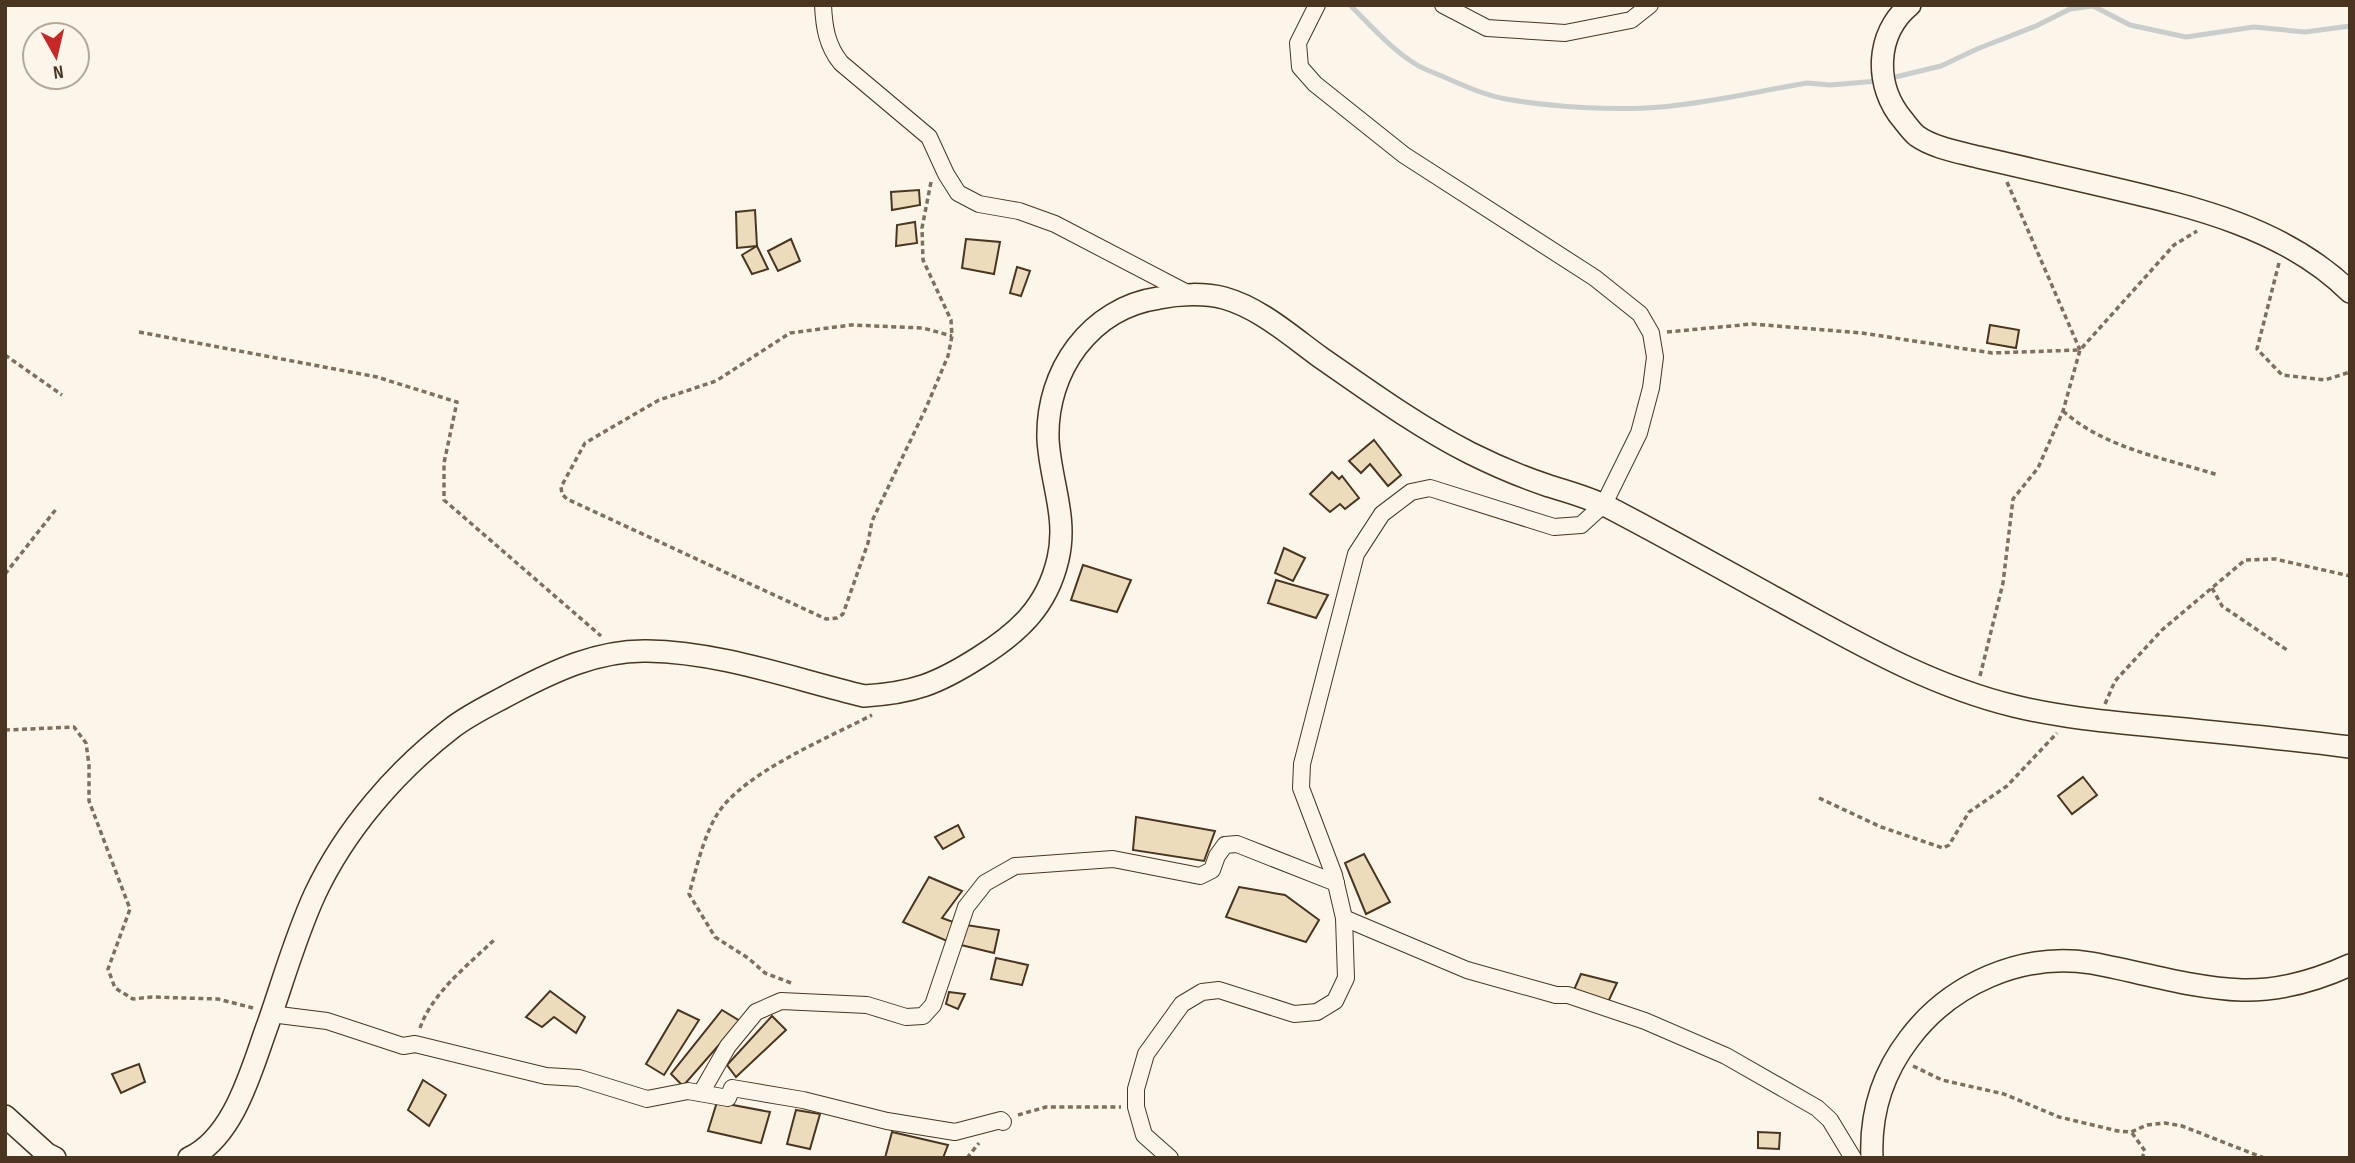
<svg xmlns="http://www.w3.org/2000/svg" width="2355" height="1163" viewBox="0 0 2355 1163" font-family="'Sofia Sans Condensed',sans-serif">
  <style>
    .lines { fill: none; stroke-linecap: round; stroke-linejoin: round }
    .stream { stroke: #c9cecd; stroke-width: 5 }
    .building { fill: #ecdcbc; stroke: #4a3520; stroke-width: 2 }
    .minor-casing { stroke: #4a3520; stroke-width: 18 }
    .tertiary-casing { stroke: #4a3520; stroke-width: 24 }
    .path { stroke: #7f6f5c; stroke-width: 3.5; stroke-dasharray: 5 3.5; stroke-linecap: butt }
    .minor { stroke: #fbf6e9; stroke-width: 16 }
    .tertiary { stroke: #fbf6e9; stroke-width: 21 }
  </style>
  <rect width="100%" height="100%" fill="#fbf6e9"/>
  <g class="lines">
    <g class="stream">
      <path d="M1350 5C1370 25 1400 59 1427 70 1453 80 1478 94 1506 99 1551 107 1615 111 1660 107 1709 103 1759 91 1807 83L1830 85 1878 81"/>
      <polyline points="1887,79 1941,66 1977,49 2036,26 2070,9 2093,6 2130,25 2186,37 2254,27 2305,32 2350,26"/>
    </g>
  </g>
  <g class="building">
    <polygon points="919,190 920,205 892,210 891,192"/>
    <polygon points="755,210 757,246 737,248 736,212"/>
    <polygon points="915,222 917,243 896,246 897,225"/>
    <polygon points="791,239 800,261 778,271 768,251"/>
    <polygon points="966,239 1000,242 994,274 962,268"/>
    <polygon points="757,246 768,269 752,274 742,255"/>
    <polygon points="1017,267 1030,271 1021,296 1010,293"/>
    <polygon points="1990,325 2019,330 2016,348 1987,343"/>
    <polygon points="1374,440 1401,475 1388,486 1370,464 1361,473 1349,461"/>
    <polygon points="1332,472 1339,479 1342,476 1359,498 1345,509 1340,504 1330,512 1310,494"/>
    <polygon points="1284,548 1305,558 1293,581 1275,573"/>
    <polygon points="1083,565 1131,580 1117,612 1071,600"/>
    <polygon points="1276,580 1328,595 1316,618 1268,603"/>
    <polygon points="2083,777 2097,795 2072,814 2058,796"/>
    <polygon points="1136,817 1215,831 1204,861 1133,850"/>
    <polygon points="958,825 964,837 943,849 935,837"/>
    <polygon points="1364,854 1390,902 1366,914 1345,863"/>
    <polygon points="929,877 962,891 942,918 956,923 947,941 903,922"/>
    <polygon points="1239,887 1285,895 1319,920 1306,942 1226,917"/>
    <polygon points="966,925 999,930 994,953 961,945"/>
    <polygon points="996,958 1028,965 1022,985 991,979"/>
    <polygon points="1581,974 1617,983 1608,1002 1573,992"/>
    <polygon points="550,991 585,1017 576,1033 554,1017 542,1027 526,1017"/>
    <polygon points="949,992 965,994 958,1009 946,1004"/>
    <polygon points="678,1010 699,1020 664,1075 646,1064"/>
    <polygon points="722,1010 740,1021 683,1086 671,1074"/>
    <polygon points="772,1016 786,1030 736,1077 727,1065"/>
    <polygon points="139,1064 145,1082 121,1093 112,1074"/>
    <polygon points="423,1080 446,1095 429,1126 408,1110"/>
    <polygon points="717,1102 770,1112 761,1143 708,1131"/>
    <polygon points="796,1110 820,1114 810,1149 787,1144"/>
    <polygon points="892,1132 948,1145 943,1158 885,1158"/>
    <polygon points="1758,1132 1780,1133 1779,1149 1758,1148"/>
  </g>
  <g class="lines">
    <defs>
      <g id="minor">
        <path d="M823 5C824 27 827 46 841 63L929 137 946 174 958 193 979 204 1019 211 1055 224 1191 295"/>
        <polyline points="1443,5 1487,28 1565,33 1631,20 1650,5"/>
        <polyline points="1344,918 1467,970 1556,995 1568,995 1645,1021 1726,1056 1817,1108 1830,1120 1853,1158"/>
        <polyline points="271,1014 327,1021 403,1046 415,1044 546,1076 579,1078 647,1099 688,1091 728,1098 732,1088 803,1100 887,1121 955,1132 1001,1120 1003,1122"/>
        <polyline points="701,1093 728,1046 756,1012 781,1001 867,1005 906,1017 923,1016 933,1005 966,907 985,883 1015,866 1113,859 1200,876 1212,870 1217,856 1225,845 1237,844 1336,883"/>
        <polyline points="1170,1158 1144,1135 1136,1107 1136,1089 1146,1054 1182,1004 1202,992 1219,990 1294,1014 1317,1012 1335,1001 1346,978 1344,918 1334,875 1301,788 1302,764 1356,554 1382,514 1411,492 1430,488 1554,527 1581,525 1604,504 1639,433 1651,388 1655,357 1651,333 1640,314 1595,278 1404,155 1315,84 1300,67 1298,43 1317,5"/>
      </g>
      <g id="tertiary">
        <path d="M1910 5C1875 34 1874 86 1903 120 1907 125 1912 132 1917 136 1934 148 1959 152 1978 157 2022 167 2065 177 2108 187 2194 207 2285 228 2350 292"/>
        <polyline points="5,1116 47,1154 55,1158"/>
        <path d="M189 1158C235 1137 252 1067 268 1024 283 981 296 935 315 894 345 830 396 771 452 728 470 714 492 704 512 693 554 671 598 650 647 651 721 652 793 679 864 696 913 693 937 684 978 658 1018 633 1047 607 1058 559 1068 517 1050 480 1048 439 1046 371 1090 308 1159 298 1179 294 1205 293 1224 298 1260 308 1291 336 1320 357 1369 391 1417 426 1470 453 1496 466 1522 477 1549 486 1569 492 1591 498 1610 508 1677 543 1742 580 1808 616 1875 653 1940 688 2014 706 2063 718 2113 722 2163 727 2225 733 2288 739 2350 747"/>
        <path d="M1872 1158C1870 1114 1883 1073 1909 1039 1950 984 2022 952 2091 963 2141 972 2191 988 2242 990 2278 991 2317 980 2350 965"/>
      </g>
    </defs>
    <use href="#minor" class="minor-casing"/>
    <use href="#tertiary" class="tertiary-casing"/>
    <g class="path">
      <polyline points="931,182 922,228 923,260 951,320 952,336 948,356 926,408 872,521 868,543 843,614 837,618 826,619 567,499 562,494 561,487 585,443 659,400 716,381 790,333 851,325 923,328 952,336"/>
      <polyline points="2007,182 2080,350"/>
      <polyline points="2279,263 2257,349 2282,375 2325,380 2350,372"/>
      <polyline points="139,332 377,377 457,402 444,463 444,500 601,636"/>
      <polyline points="1667,332 1752,324 1862,333 1992,353 2080,350"/>
      <polyline points="5,355 62,395"/>
      <path d="M2063 411C2106 449 2165 458 2218 475"/>
      <polyline points="5,574 57,508"/>
      <polyline points="2212,588 2222,606 2287,650"/>
      <polyline points="1980,676 2003,583 2013,499 2038,468 2063,411 2080,350 2174,245 2197,231"/>
      <polyline points="2105,704 2115,681 2162,630 2245,560 2275,559 2350,576"/>
      <polyline points="5,730 74,727 86,743 89,765 89,801 130,909 108,969 115,988 133,999 152,997 218,999 253,1008"/>
      <polyline points="1819,798 1881,827 1943,848 1949,845 1969,812 2007,786 2057,733"/>
      <path d="M791 983 765 973 748 958 715 937 689 894C697 867 703 837 718 813 745 772 828 738 872 715"/>
      <path d="M420 1028C432 993 468 965 494 940"/>
      <polyline points="1913,1066 1942,1080 2004,1094 2059,1117 2118,1131 2131,1132 2147,1125 2165,1123 2182,1126 2264,1158"/>
      <polyline points="1018,1115 1046,1107 1121,1107"/>
      <polyline points="2132,1133 2145,1151 2142,1158"/>
      <polyline points="967,1158 979,1143"/>
    </g>
    <use href="#minor" class="minor"/>
    <use href="#tertiary" class="tertiary"/>
  </g>
  <rect width="2355" height="1163" fill="none" stroke="#4a3520" stroke-width="14"/>
  <g transform="translate(56 56) rotate(172)"><circle r="33" fill="#fbf6e9" stroke="#b4a999" stroke-width="2"/>
  <path d="M0-5L12 26L0 18L-12 26Z" fill="#c62828"/>
  <text y="-10" font-size="19" font-weight="bold" text-anchor="middle" fill="#4a3520">N</text>
  </g>
</svg>
